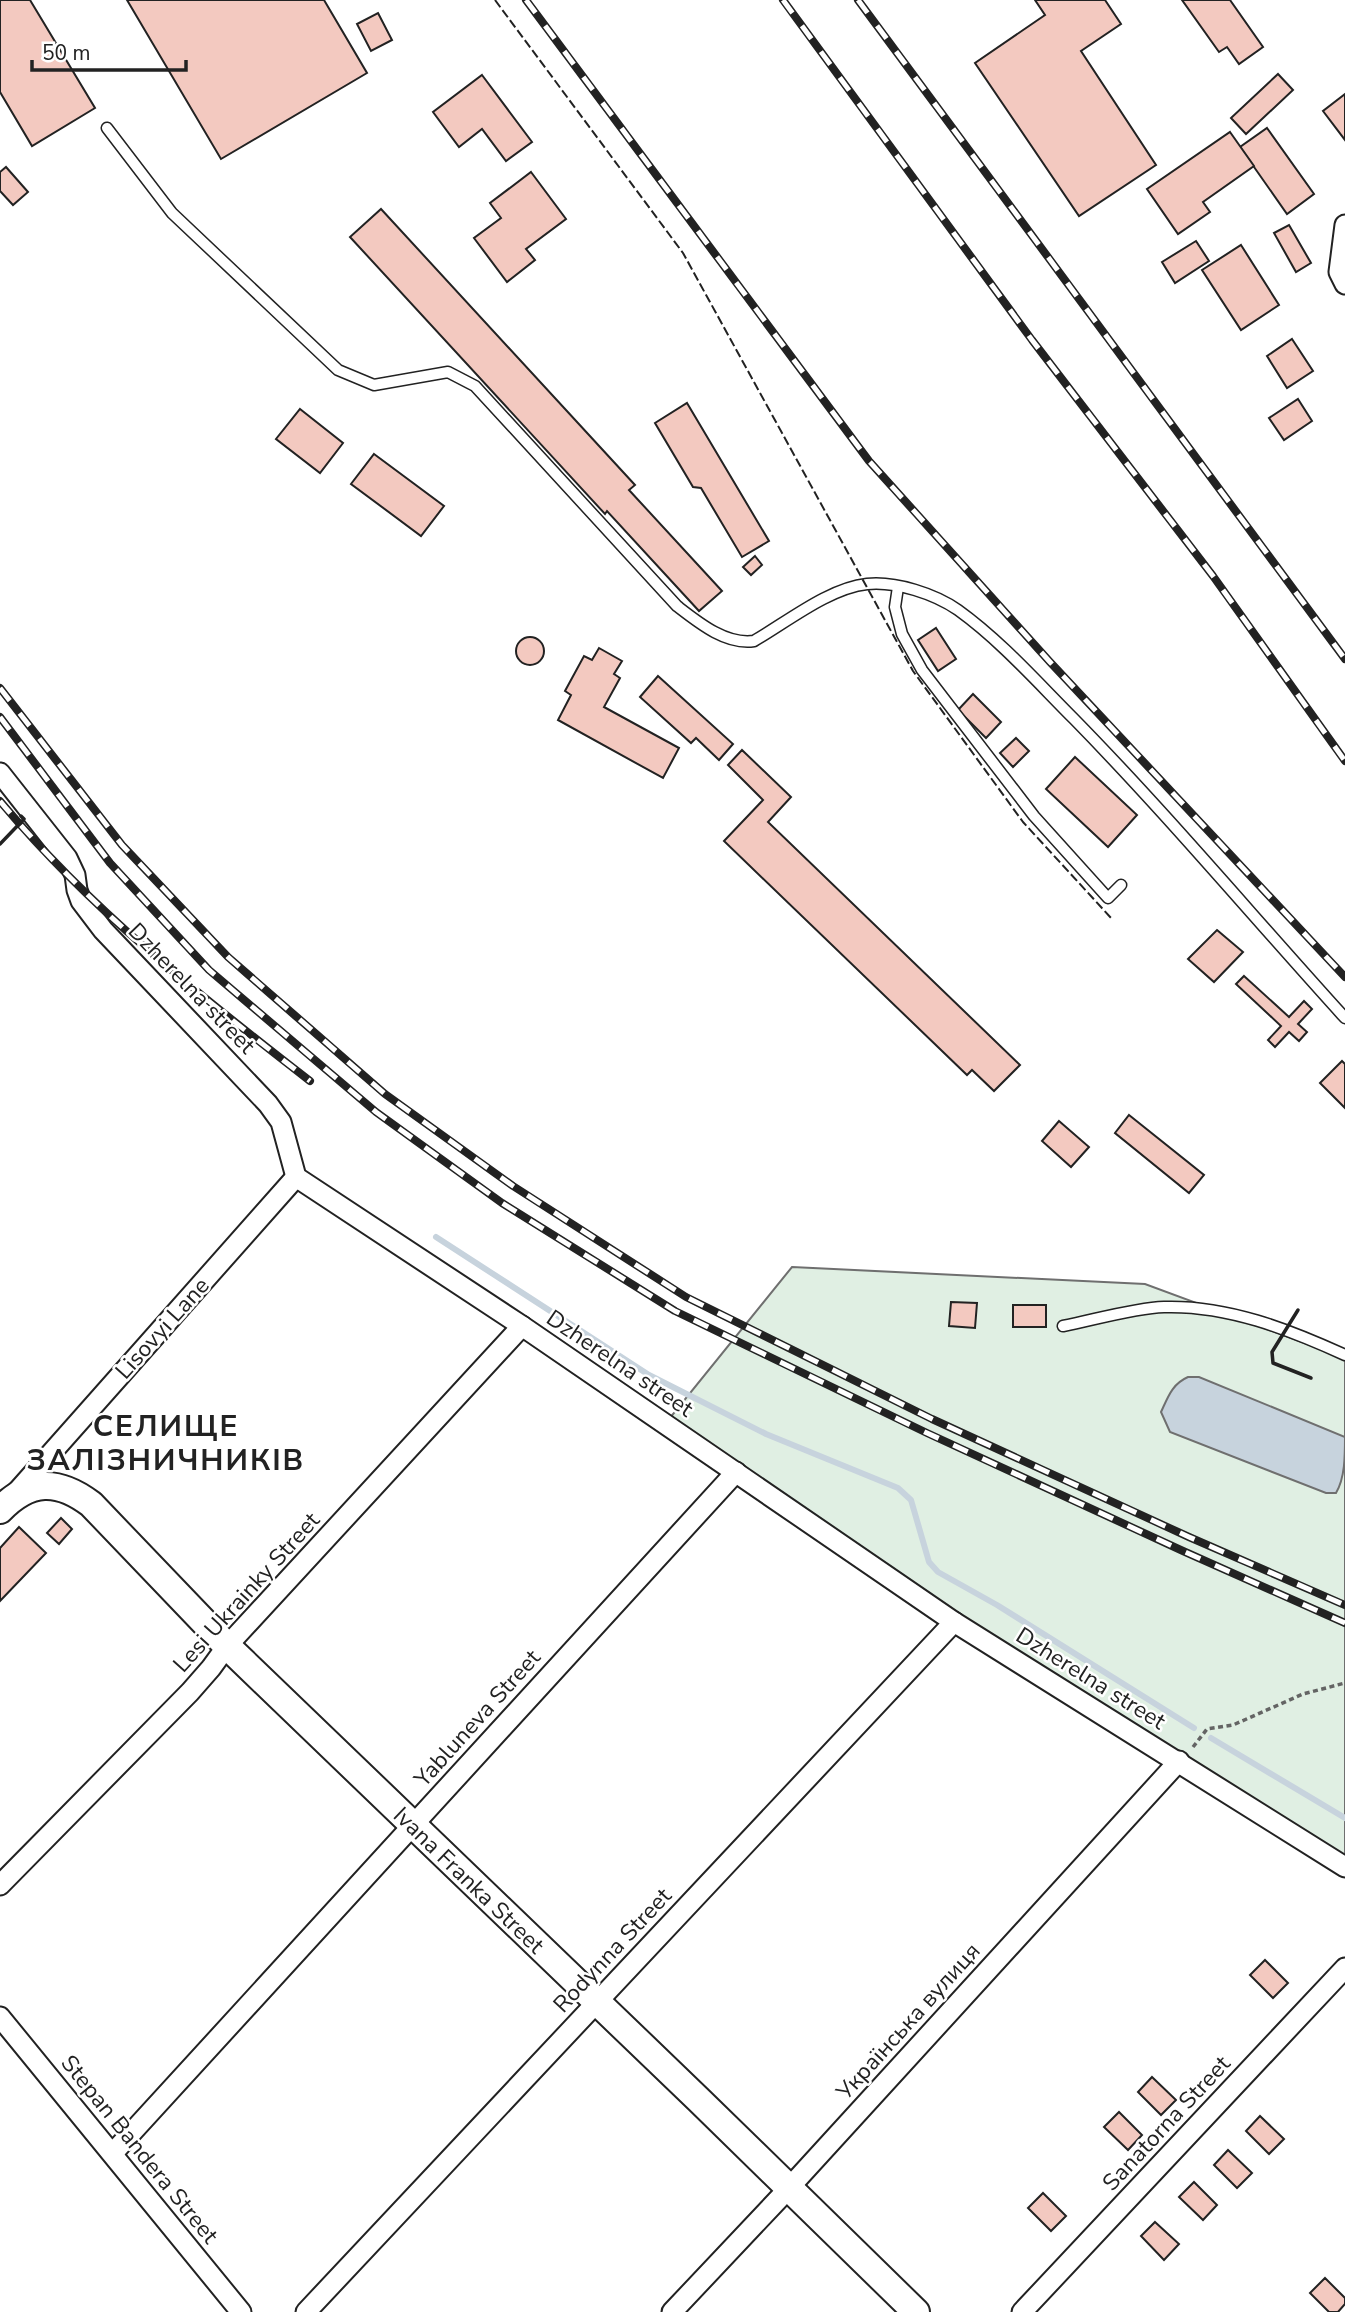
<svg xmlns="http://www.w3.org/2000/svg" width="1345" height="2312" viewBox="0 0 1345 2312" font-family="'Nunito Sans',sans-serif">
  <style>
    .green { fill: #e0efe3; stroke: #6f6f6f; stroke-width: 2 }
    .water { fill: #c7d3dd; stroke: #6f6f6f; stroke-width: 2 }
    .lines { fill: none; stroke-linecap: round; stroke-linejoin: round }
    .stream { stroke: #c7d3dd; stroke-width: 6 }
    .building { fill: #f3c9c0; stroke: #222; stroke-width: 2 }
    .lane-casing { stroke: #222; stroke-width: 13 }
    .street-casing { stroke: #222; stroke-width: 23 }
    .secondary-casing { stroke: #222; stroke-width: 30 }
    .path { stroke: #646464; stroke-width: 3.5; stroke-dasharray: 5 3.5; stroke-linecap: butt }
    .lane { stroke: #fff; stroke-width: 10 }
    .street { stroke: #fff; stroke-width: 19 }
    .secondary { stroke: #fff; stroke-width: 26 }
    .rail-casing { stroke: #222; stroke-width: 8 }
    .rail { stroke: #fff; stroke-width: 5; stroke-dasharray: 16; stroke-linecap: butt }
    .fence { stroke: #222; stroke-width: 2; stroke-dasharray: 9 3.5; stroke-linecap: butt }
    .wall { stroke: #222; stroke-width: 3.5 }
    .labels { text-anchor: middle; stroke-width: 5; stroke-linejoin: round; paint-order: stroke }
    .street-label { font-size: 23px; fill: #222; stroke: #fff }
    .district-label { font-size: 30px; font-weight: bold; letter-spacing: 2px; fill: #222; stroke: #fff }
  </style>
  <rect width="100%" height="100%" fill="#fff"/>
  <polygon class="green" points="792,1267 1145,1284 1345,1358 1345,1867 665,1424"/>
  <path class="water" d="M1188 1377H1199L1345 1437C1345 1456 1345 1478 1336 1493H1326L1170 1432 1161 1412C1168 1397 1172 1384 1188 1377Z"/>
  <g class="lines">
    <g class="stream">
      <polyline points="436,1237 649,1375 766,1434 898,1488 911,1500 929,1562 938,1572 997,1605 1194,1728"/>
      <polyline points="1211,1738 1345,1818"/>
    </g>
  </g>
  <g class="building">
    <polygon points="0,0 30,0 95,108 32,146 0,92"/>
    <polygon points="127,0 324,0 367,73 221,159"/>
    <polygon points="1035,0 1105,0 1121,24 1081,51 1156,165 1079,216 975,63 1045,15"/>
    <polygon points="1182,0 1230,0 1263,47 1239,64 1227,47 1219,52"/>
    <polygon points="378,13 392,40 371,51 357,24"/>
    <polygon points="1278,74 1293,90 1246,134 1231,118"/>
    <polygon points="482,75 532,142 506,161 482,129 459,147 433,112"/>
    <polygon points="1345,94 1345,140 1323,111"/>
    <polygon points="1267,128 1314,194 1287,214 1240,147"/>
    <polygon points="1230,132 1254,166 1203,202 1210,212 1178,234 1147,189"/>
    <polygon points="6,167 28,192 13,205 0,191 0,172"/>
    <polygon points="531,172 566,219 526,249 535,260 507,282 474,238 501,218 490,203"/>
    <polygon points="381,209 635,485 629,490 722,591 699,611 607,511 605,514 350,237"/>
    <polygon points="1289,225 1311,263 1296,272 1274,233"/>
    <polygon points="1196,241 1209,261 1175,283 1162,262"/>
    <polygon points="1241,245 1279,305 1241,330 1202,270"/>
    <polygon points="1292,339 1313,371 1287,388 1267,356"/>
    <polygon points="1298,399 1312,421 1284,440 1269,418"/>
    <polygon points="687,403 769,541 742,557 701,488 693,487 655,423"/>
    <polygon points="300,409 343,443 320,473 276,439"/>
    <polygon points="374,454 444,506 421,536 351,484"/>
    <polygon points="755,556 762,565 751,575 743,567"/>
    <polygon points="936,628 956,659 938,671 918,640"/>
    <circle cx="530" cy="651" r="14"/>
    <polygon points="599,648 622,661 614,674 620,678 604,707 679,748 663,778 558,720 571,695 565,691 584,656 592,660"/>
    <polygon points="658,676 733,744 719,760 696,738 691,743 640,697"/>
    <polygon points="973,694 1001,722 986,738 958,710"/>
    <polygon points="1016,738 1029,751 1013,767 1000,753"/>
    <polygon points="742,750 791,797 768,822 1020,1065 994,1091 972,1070 967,1075 724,841 763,800 728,765"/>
    <polygon points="1075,757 1137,815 1108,847 1046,789"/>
    <polygon points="1217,930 1243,952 1214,982 1188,959"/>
    <polygon points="1244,976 1289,1017 1304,1001 1312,1009 1298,1024 1307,1032 1299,1041 1289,1032 1275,1047 1268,1040 1281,1026 1236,984"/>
    <polygon points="1342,1061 1345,1064 1345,1108 1320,1083"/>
    <polygon points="1129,1115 1204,1175 1189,1193 1115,1133"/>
    <polygon points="1059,1121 1089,1147 1071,1167 1042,1141"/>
    <polygon points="951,1302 977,1303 975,1328 949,1326"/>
    <rect x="1013" y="1305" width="33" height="22"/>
    <polygon points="61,1518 72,1529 59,1544 47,1533"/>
    <polygon points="19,1527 46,1553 0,1601 0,1548"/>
    <polygon points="1265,1960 1288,1983 1273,1998 1250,1975"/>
    <polygon points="1152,2077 1176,2100 1161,2115 1138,2092"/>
    <polygon points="1119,2112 1142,2135 1128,2150 1104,2127"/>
    <polygon points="1260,2116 1284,2139 1269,2154 1246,2131"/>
    <polygon points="1228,2150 1252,2173 1237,2188 1214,2165"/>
    <polygon points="1194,2182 1217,2205 1203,2220 1179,2197"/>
    <polygon points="1043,2193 1066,2216 1051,2231 1028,2208"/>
    <polygon points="1155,2222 1179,2244 1164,2260 1141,2236"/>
    <polygon points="1325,2278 1345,2298 1345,2304 1338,2312 1329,2312 1310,2293"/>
  </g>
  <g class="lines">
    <defs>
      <g id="lane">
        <path d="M107 128 172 213 338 370 374 385 448 372 475 386 677 606C699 623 726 645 754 641 787 622 829 588 867 584 896 581 935 594 958 610 1001 641 1037 682 1074 719 1168 815 1255 919 1345 1018"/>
        <polyline points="898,587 895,607 902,634 922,670 1034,816 1108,898 1121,885"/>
        <path d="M1063 1326C1094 1320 1134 1308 1164 1307 1227 1305 1288 1329 1345 1355"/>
      </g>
      <g id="street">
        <polyline points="1345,225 1339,272 1345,284"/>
        <polyline points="0,773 67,858 75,875 77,890 81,901 103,930 268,1104 281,1122 296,1177 522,1326 954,1622 1345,1867"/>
        <polyline points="15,1494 296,1177"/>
        <polyline points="0,1885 190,1692 211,1668 227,1646 522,1326"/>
        <polyline points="0,2017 241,2312"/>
        <polyline points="113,2153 736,1472"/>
        <polyline points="306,2312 954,1622"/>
        <polyline points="672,2312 789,2188 1179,1761"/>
        <polyline points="1022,2312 1345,1968"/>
      </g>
      <path id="secondary" d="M0 1510C30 1479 58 1479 91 1504L227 1646 699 2100 916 2312"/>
    </defs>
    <use href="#lane" class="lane-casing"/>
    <use href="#street" class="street-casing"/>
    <use href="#secondary" class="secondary-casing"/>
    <polyline class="path" points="1193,1747 1207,1729 1233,1725 1303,1694 1345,1683"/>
    <use href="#lane" class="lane"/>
    <use href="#street" class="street"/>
    <use href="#secondary" class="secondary"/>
    <defs>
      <g id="rail">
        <polyline points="526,0 869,461 1050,662 1345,977"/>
        <polyline points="783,0 1032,340 1213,576 1345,761"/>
        <polyline points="858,0 1345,659"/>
        <polyline points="0,688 122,845 228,957 385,1094 513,1186 686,1297 932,1419 1189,1537 1345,1605"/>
        <polyline points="0,717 110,863 209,970 376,1112 502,1203 675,1311 927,1433 1183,1551 1345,1623"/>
        <path d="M0 801C90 909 199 995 310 1081"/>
      </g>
    </defs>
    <use href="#rail" class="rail-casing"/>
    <use href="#rail" class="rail"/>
    <polyline class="fence" points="495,0 683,253 913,671 1023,822 1112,919"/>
    <g class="wall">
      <polyline points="0,844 24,819 21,816"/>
      <polyline points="1298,1310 1272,1352 1273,1363 1311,1378"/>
    </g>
  </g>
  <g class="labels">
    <g class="street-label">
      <text transform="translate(192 988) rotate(46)" y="8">Dzherelna street</text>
      <text transform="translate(162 1328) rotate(-48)" y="8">Lisovyi Lane</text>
      <text transform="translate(620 1363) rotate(34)" y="8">Dzherelna street</text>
      <text transform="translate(246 1592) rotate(-48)" y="8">Lesi Ukrainky Street</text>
      <text transform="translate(1091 1678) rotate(32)" y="8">Dzherelna street</text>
      <text transform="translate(477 1718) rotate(-48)" y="8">Yabluneva Street</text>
      <text transform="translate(469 1880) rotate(44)" y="8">Ivana Franka Street</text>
      <text transform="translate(612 1950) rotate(-47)" y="8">Rodynna Street</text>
      <text transform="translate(908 2021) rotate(-48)" y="8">Українська вулиця</text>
      <text transform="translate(1166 2123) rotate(-47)" y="8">Sanatorna Street</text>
      <text transform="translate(140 2149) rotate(51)" y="8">Stepan Bandera Street</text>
    </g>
    <g class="district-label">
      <text x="166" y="1436">СЕЛИЩЕ<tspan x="166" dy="34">ЗАЛІЗНИЧНИКІВ</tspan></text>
    </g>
  </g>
  <path d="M32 60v10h154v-10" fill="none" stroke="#222222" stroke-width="3.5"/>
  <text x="42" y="60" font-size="21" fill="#222222" stroke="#ffffff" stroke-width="5" paint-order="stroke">50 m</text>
</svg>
